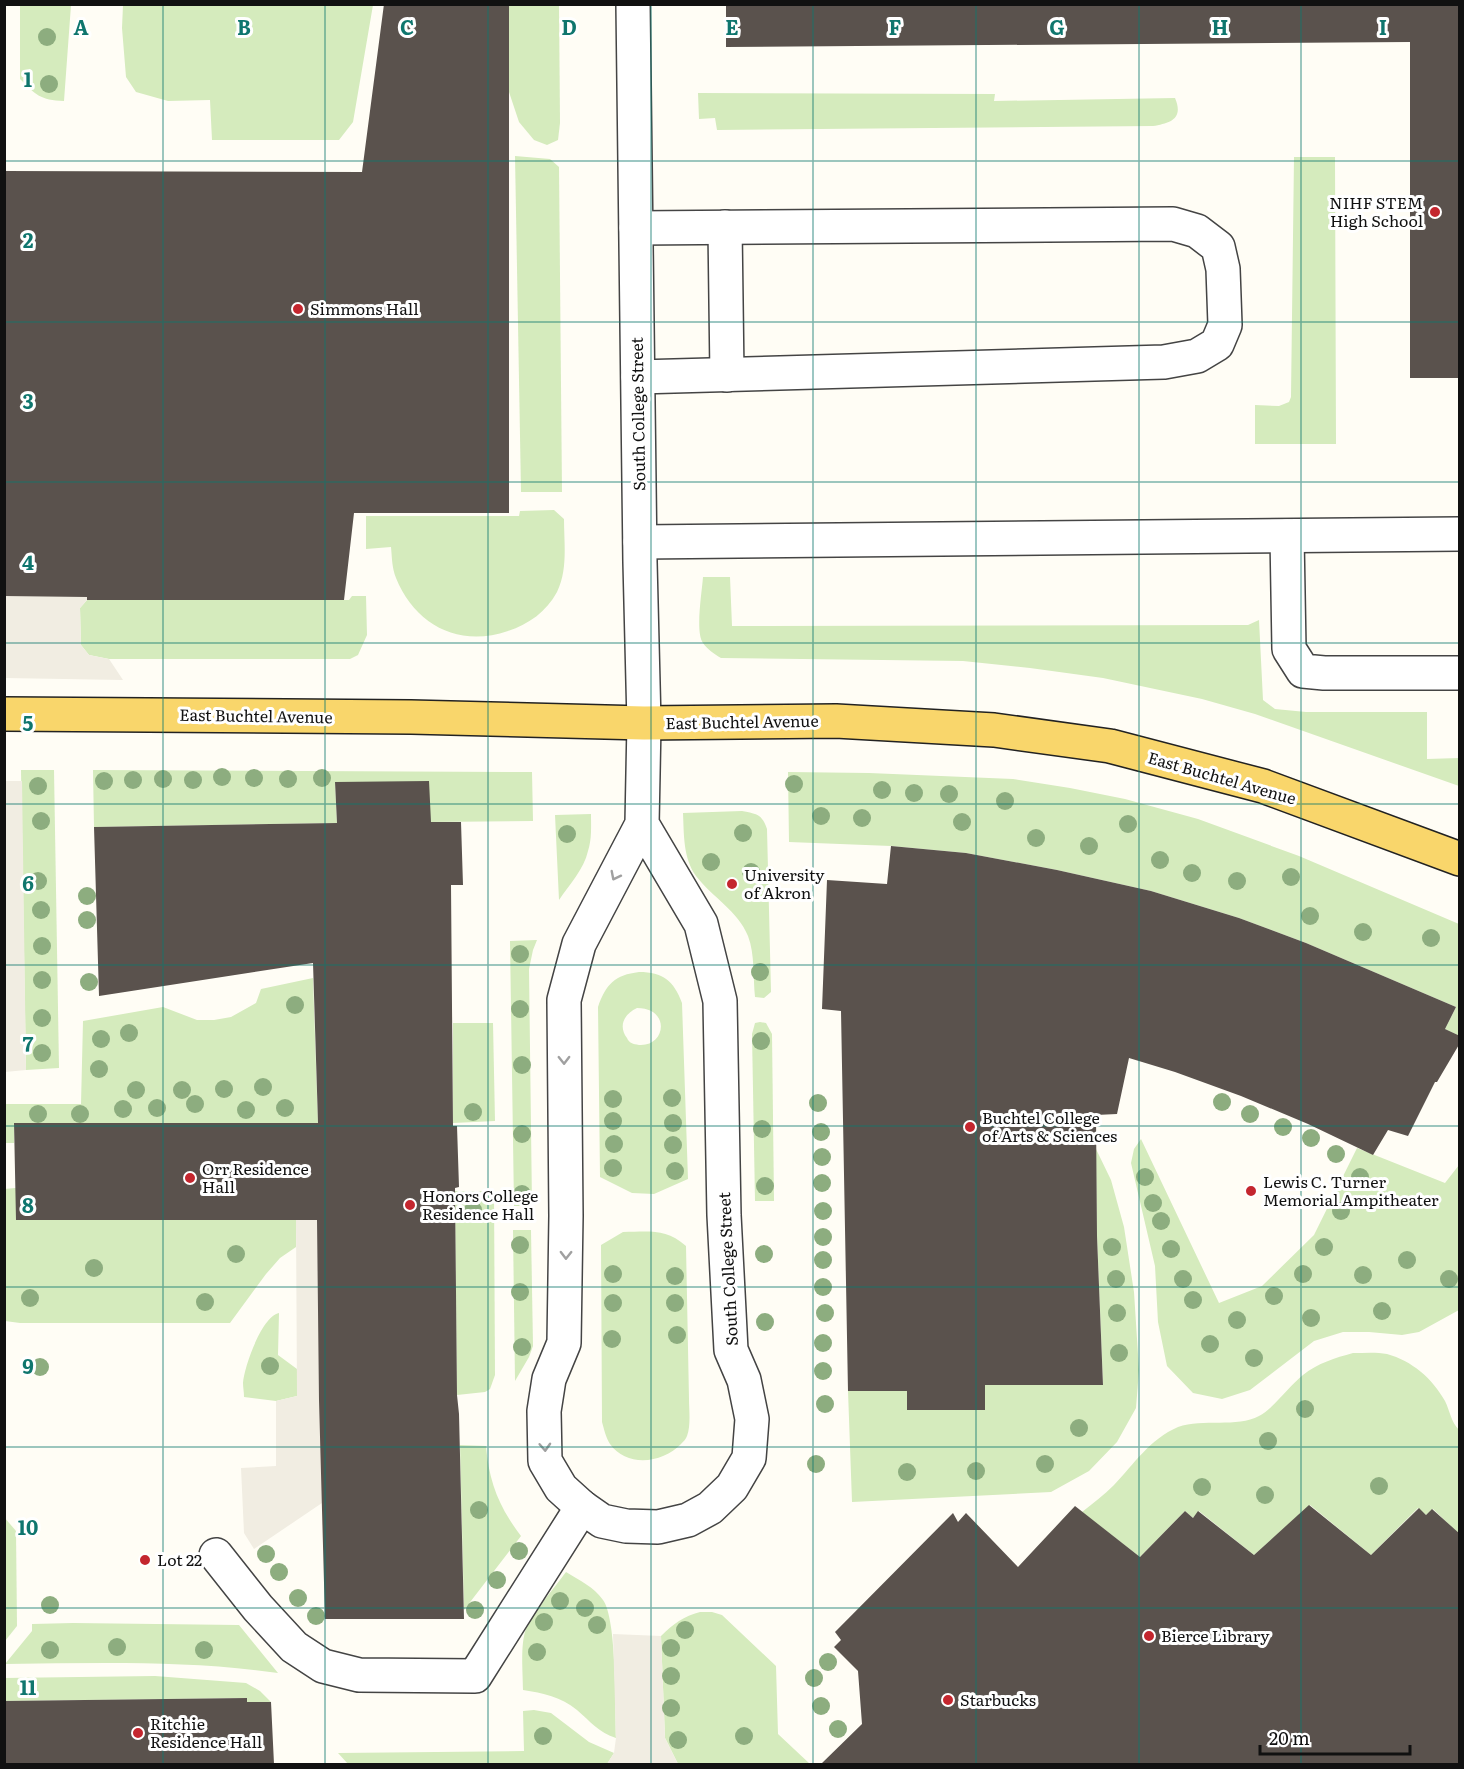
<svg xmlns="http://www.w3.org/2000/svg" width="1464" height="1769" viewBox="0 0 1464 1769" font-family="Literata,serif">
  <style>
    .green { fill: #d5ebbd; fill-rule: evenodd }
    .plaza { fill: #f1ede2 }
    .building { fill: #5a524d }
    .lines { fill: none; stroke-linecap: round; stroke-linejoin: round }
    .minor-casing { stroke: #444; stroke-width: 36 }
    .major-casing { stroke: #222; stroke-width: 36 }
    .minor { stroke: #fff; stroke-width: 33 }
    .major { stroke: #f9d66b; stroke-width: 33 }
    .tree { fill: #8dad7f }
    .oneway { stroke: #a0a0a0 }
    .grid { fill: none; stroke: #0f766e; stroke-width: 1.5; stroke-opacity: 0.55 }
    .poi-dot { fill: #c4262e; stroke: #fff; stroke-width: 2 }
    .labels { text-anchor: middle; stroke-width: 6; stroke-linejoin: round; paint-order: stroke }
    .poi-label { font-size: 16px; fill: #111; stroke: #fff; text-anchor: start }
    .street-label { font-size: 16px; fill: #111; stroke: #fff }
    .grid-label { font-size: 20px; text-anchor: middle; font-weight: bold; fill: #0f766e; stroke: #fff; stroke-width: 6; stroke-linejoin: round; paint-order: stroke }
  </style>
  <rect width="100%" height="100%" fill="#fffdf5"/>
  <g class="green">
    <path d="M20 5H71L64 101C40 100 36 95 20 79Z"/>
    <polygon points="123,5 373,5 353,122 339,140 212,140 210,100 168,101 136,92 126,77 122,28"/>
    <polygon points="509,5 559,5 560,123 558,140 547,145 534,140 519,122 509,92"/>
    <path d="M698 93 995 94 994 101 1175 98C1184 119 1170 123 1153 126L717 130 715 118 699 119Z"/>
    <polygon points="515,156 550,159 559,167 562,492 521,492"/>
    <polygon points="1294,157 1335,157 1336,444 1255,444 1255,405 1279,406 1289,402 1291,397"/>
    <path d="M554 510 564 519C564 543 568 570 557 592 546 612 529 624 508 631 459 648 415 625 396 578 392 568 392 558 391 547L366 549V516H519L520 511Z"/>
    <path d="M703 577H730L732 626 1248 625 1259 620 1263 700 1275 709 1306 712H1427V759L1459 758V786L1255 714 1202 699 1103 678 1030 668 963 661 721 658C714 654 707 649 703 643 695 632 702 592 703 577Z"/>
    <polygon points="352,596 366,596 367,635 358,655 350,659 109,659 89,655 81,645 80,608 87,600 349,600"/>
    <polygon points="21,770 54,770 59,1068 26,1070"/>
    <polygon points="93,770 532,772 533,821 431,822 335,782 337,823 94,827"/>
    <polygon points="788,772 869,773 1013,779 1070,788 1125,799 1198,819 1299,856 1459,924 1459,1036 1445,1029 1456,1007 1306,943 1239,918 1151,891 1057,870 966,853 891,846 789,842"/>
    <path d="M742 811C757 814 762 814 767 829L771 992 764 998 755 997C753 978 755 954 748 936 738 911 712 897 696 876 683 858 684 834 683 813Z"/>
    <path d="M591 814C591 826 592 839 588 851 584 869 569 885 559 900L555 815Z"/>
    <polygon points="537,940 533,950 529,969 532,1206 514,1206 510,941"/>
    <path d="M639 972C663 972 674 981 682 1003L688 1179 654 1194 632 1193 600 1177 598 1007C606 984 615 975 639 972ZM637 1008C671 1008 666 1047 639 1045 633 1044 629 1043 627 1038 618 1026 624 1014 637 1008Z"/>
    <polygon points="313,978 318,1123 14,1123 14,1143 5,1143 4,1104 81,1104 83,1021 163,1007 197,1020 214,1020 231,1017 256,1003 261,989"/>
    <polygon points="760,1022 766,1023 772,1034 774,1201 755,1201 752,1034 755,1023"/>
    <polygon points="453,1023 493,1023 495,1121 453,1123"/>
    <polygon points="1141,1139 1219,1303 1262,1286 1314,1235 1357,1148 1445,1183 1459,1165 1459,1310 1419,1332 1402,1335 1369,1332 1343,1332 1314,1341 1250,1390 1222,1399 1193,1393 1167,1366 1158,1322 1155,1266 1131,1163 1134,1149"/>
    <polygon points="1096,1149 1111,1180 1124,1227 1134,1292 1139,1370 1136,1408 1117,1442 1089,1471 1051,1492 852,1502 848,1391 907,1391 908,1410 985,1410 985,1385 1103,1384 1097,1236"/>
    <polygon points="15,1188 296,1220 296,1247 280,1258 266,1274 230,1323 20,1323 5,1321 4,1189"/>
    <polygon points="455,1191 494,1191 495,1375 490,1389 485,1392 457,1395"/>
    <polygon points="513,1230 531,1230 533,1346 529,1357 515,1381"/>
    <path d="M623 1232C649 1232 665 1228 686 1246L689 1399C689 1410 691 1425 687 1436 686 1439 683 1442 681 1444 663 1463 627 1468 610 1444 606 1438 604 1429 602 1422L601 1245Z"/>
    <path d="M279 1313 278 1355 297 1369V1396L276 1401 244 1397C244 1392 243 1387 243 1383 244 1367 262 1316 279 1313Z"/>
    <path d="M1353 1353C1364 1353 1377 1352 1387 1354 1412 1361 1432 1378 1445 1401 1450 1411 1451 1422 1459 1430V1534L1433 1509 1426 1515 1418 1508 1371 1555 1310 1505 1254 1555 1199 1511 1193 1518 1185 1511 1140 1557 1082 1512C1093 1503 1104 1495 1114 1485 1134 1464 1150 1439 1178 1427 1203 1418 1237 1428 1259 1416 1273 1409 1290 1385 1303 1375 1318 1363 1335 1358 1353 1353Z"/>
    <path d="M460 1445 486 1446C489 1482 499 1507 521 1536L464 1610Z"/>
    <polygon points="4,1517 16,1531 17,1626 5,1641"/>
    <path d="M566 1572C579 1580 594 1587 603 1600 617 1619 615 1710 616 1738 599 1733 590 1721 577 1710 561 1697 543 1693 523 1690 523 1672 520 1645 526 1629 535 1609 553 1590 566 1572Z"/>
    <path d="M700 1612H712L722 1615 776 1666 778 1734 810 1764H678L665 1738 661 1636C673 1624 684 1616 700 1612Z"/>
    <path d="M73 1623 239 1625 278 1673C187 1660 96 1663 5 1664L32 1631V1624Z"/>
    <polygon points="155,1676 246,1683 260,1691 271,1702 247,1702 246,1698 5,1701 4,1678"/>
    <polygon points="534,1710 551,1713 589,1742 614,1753 607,1764 348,1764 338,1753 524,1751 523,1711"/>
  </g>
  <g class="plaza">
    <polygon points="86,446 87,600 80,608 81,645 89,655 109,659 123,680 5,678 5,596 17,596"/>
    <polygon points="5,781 22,781 26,1070 5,1072"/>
    <polygon points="296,1220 317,1220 322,1503 254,1549 244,1533 241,1468 276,1466 276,1401 297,1396"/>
    <polygon points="613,1634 661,1636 665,1738 678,1764 607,1764 614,1753 616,1738"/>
  </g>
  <g class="building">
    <polygon points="384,4 509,4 509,513 354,513 344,600 87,600 87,597 4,596 4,171 362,172"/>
    <polygon points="726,4 1460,4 1460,378 1410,378 1410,42 726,47"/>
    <polygon points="429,781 431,822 461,822 463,885 451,885 453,1126 457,1126 459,1187 455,1188 457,1395 459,1414 464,1619 325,1619 319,1400 317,1220 16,1220 14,1123 318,1123 313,963 99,996 94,827 337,823 335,782"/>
    <polygon points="891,846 966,853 1057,870 1151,891 1239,918 1306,943 1456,1007 1445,1029 1460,1036 1460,1043 1437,1082 1435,1082 1408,1136 1388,1130 1373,1155 1308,1124 1241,1096 1175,1072 1129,1058 1117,1114 1096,1115 1097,1236 1103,1385 985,1385 985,1410 907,1410 907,1391 848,1391 841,1011 822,1009 827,880 887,884"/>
    <polygon points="1309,1505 1371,1555 1419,1508 1426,1515 1432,1509 1460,1534 1460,1764 821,1764 862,1724 858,1671 834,1647 841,1640 835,1632 953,1513 958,1522 966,1513 1018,1567 1075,1506 1140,1557 1185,1511 1193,1518 1198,1511 1254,1555"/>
    <polygon points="247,1698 247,1702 271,1702 274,1764 4,1764 4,1701"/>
  </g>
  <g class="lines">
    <defs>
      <g id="minor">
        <polyline points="633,4 640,562 644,723 642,824 579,944 564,1000 566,1216 564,1343 549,1379 544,1411 545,1461 561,1488 582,1507 602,1521 626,1526 658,1527 688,1520 710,1508 732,1487 749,1458 752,1419 744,1380 731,1350 724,1215 720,1001 701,924 642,824"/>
        <polyline points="725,227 727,375"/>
        <polyline points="636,228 1173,224 1197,231 1218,247 1223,269 1225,325 1217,344 1197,356 1164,362 638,377"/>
        <polyline points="1287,536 1289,649 1303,671 1324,673 1460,673"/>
        <polyline points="640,542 1460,534"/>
        <polyline points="216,1555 258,1608 294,1647 323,1666 359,1675 475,1676 582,1507"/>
      </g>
      <polyline id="major" points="4,714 411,717 644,723 836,721 994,730 1110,746 1263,786 1460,859"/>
    </defs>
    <use href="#minor" class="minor-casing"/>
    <use href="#major" class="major-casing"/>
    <use href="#minor" class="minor"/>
    <use href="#major" class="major"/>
  </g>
  <g class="tree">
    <circle cx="47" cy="37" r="9"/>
    <circle cx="49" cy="84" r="9"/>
    <circle cx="222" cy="777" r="9"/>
    <circle cx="254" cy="778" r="9"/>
    <circle cx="322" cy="778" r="9"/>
    <circle cx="163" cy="779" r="9"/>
    <circle cx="288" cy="779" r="9"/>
    <circle cx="133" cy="780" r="9"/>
    <circle cx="193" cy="780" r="9"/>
    <circle cx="104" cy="781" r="9"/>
    <circle cx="794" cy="784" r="9"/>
    <circle cx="38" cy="786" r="9"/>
    <circle cx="882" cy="790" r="9"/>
    <circle cx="914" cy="793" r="9"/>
    <circle cx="949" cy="794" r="9"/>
    <circle cx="1005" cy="801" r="9"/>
    <circle cx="821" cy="816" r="9"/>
    <circle cx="862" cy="818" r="9"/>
    <circle cx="41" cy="821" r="9"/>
    <circle cx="962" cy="822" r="9"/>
    <circle cx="1128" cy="824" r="9"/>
    <circle cx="743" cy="833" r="9"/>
    <circle cx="567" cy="834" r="9"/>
    <circle cx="1036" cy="838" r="9"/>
    <circle cx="1089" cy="846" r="9"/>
    <circle cx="1160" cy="860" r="9"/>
    <circle cx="711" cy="862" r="9"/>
    <circle cx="751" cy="872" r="9"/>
    <circle cx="1192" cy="873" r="9"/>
    <circle cx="1291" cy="877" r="9"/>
    <circle cx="38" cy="881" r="9"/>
    <circle cx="1237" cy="881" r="9"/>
    <circle cx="87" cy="896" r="9"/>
    <circle cx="41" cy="910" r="9"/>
    <circle cx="1310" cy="916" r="9"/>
    <circle cx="87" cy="920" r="9"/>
    <circle cx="1363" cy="932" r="9"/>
    <circle cx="1431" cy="938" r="9"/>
    <circle cx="42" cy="946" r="9"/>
    <circle cx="520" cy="954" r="9"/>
    <circle cx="760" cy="972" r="9"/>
    <circle cx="42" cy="980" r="9"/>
    <circle cx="89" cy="982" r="9"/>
    <circle cx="295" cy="1005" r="9"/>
    <circle cx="520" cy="1009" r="9"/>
    <circle cx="42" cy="1018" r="9"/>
    <circle cx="129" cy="1033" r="9"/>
    <circle cx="101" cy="1039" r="9"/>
    <circle cx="761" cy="1041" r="9"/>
    <circle cx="42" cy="1053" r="9"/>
    <circle cx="522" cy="1065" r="9"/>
    <circle cx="99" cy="1069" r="9"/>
    <circle cx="263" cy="1087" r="9"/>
    <circle cx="224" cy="1089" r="9"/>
    <circle cx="136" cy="1090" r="9"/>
    <circle cx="182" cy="1090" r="9"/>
    <circle cx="672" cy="1098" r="9"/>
    <circle cx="613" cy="1099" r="9"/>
    <circle cx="1222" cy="1102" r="9"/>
    <circle cx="818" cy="1103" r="9"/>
    <circle cx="195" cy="1104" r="9"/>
    <circle cx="157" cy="1108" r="9"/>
    <circle cx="285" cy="1108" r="9"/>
    <circle cx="123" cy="1109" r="9"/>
    <circle cx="246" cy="1110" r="9"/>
    <circle cx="473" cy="1112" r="9"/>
    <circle cx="38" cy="1114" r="9"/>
    <circle cx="80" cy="1114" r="9"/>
    <circle cx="1250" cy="1114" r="9"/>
    <circle cx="613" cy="1121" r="9"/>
    <circle cx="673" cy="1123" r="9"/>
    <circle cx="1283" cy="1127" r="9"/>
    <circle cx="762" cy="1129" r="9"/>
    <circle cx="821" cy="1132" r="9"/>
    <circle cx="522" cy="1134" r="9"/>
    <circle cx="1311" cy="1138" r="9"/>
    <circle cx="614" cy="1144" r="9"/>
    <circle cx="673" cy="1145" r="9"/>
    <circle cx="1336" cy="1154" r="9"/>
    <circle cx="822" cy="1157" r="9"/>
    <circle cx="613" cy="1168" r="9"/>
    <circle cx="675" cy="1171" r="9"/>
    <circle cx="1145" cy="1177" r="9"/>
    <circle cx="1360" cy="1177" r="9"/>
    <circle cx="822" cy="1183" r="9"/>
    <circle cx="765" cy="1186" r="9"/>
    <circle cx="522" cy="1194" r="9"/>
    <circle cx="1153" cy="1203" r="9"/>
    <circle cx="473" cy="1210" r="9"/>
    <circle cx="823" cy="1211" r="9"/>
    <circle cx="1341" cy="1211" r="9"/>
    <circle cx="1161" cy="1221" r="9"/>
    <circle cx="823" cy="1237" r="9"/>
    <circle cx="520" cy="1245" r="9"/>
    <circle cx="1112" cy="1247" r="9"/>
    <circle cx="1324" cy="1247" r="9"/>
    <circle cx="1171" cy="1249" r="9"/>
    <circle cx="236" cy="1254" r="9"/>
    <circle cx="764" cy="1254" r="9"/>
    <circle cx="823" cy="1260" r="9"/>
    <circle cx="1407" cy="1260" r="9"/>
    <circle cx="94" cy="1268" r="9"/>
    <circle cx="613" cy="1274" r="9"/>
    <circle cx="1303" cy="1274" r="9"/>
    <circle cx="1363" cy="1275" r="9"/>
    <circle cx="675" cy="1276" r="9"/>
    <circle cx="1116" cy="1279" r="9"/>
    <circle cx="1183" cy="1279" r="9"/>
    <circle cx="1449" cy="1279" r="9"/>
    <circle cx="823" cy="1287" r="9"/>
    <circle cx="520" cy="1292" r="9"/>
    <circle cx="1274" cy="1296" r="9"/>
    <circle cx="30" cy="1298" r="9"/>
    <circle cx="1193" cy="1300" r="9"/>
    <circle cx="205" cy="1302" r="9"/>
    <circle cx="613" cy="1303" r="9"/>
    <circle cx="675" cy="1303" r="9"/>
    <circle cx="1382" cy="1311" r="9"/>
    <circle cx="825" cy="1313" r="9"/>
    <circle cx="1117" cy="1313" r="9"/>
    <circle cx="1311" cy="1318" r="9"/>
    <circle cx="1237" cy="1320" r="9"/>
    <circle cx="765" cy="1322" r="9"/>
    <circle cx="677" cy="1335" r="9"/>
    <circle cx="612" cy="1339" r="9"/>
    <circle cx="823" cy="1343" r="9"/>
    <circle cx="1210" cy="1344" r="9"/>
    <circle cx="522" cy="1347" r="9"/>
    <circle cx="1119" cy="1353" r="9"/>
    <circle cx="1254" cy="1358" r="9"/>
    <circle cx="270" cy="1366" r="9"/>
    <circle cx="40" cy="1367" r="9"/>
    <circle cx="823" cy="1371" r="9"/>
    <circle cx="825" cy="1404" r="9"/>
    <circle cx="1305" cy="1409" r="9"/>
    <circle cx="1079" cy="1428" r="9"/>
    <circle cx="1268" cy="1441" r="9"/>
    <circle cx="816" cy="1464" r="9"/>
    <circle cx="1045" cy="1464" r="9"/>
    <circle cx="976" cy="1471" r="9"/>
    <circle cx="907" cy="1472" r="9"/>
    <circle cx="1379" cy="1486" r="9"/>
    <circle cx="1202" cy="1487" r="9"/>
    <circle cx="1265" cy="1495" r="9"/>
    <circle cx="479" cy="1510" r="9"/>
    <circle cx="519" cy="1551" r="9"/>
    <circle cx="266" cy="1554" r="9"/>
    <circle cx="279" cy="1572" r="9"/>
    <circle cx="497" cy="1580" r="9"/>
    <circle cx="298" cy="1598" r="9"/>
    <circle cx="560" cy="1601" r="9"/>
    <circle cx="50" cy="1605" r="9"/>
    <circle cx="585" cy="1608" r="9"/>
    <circle cx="475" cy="1610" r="9"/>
    <circle cx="316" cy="1616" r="9"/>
    <circle cx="544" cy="1622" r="9"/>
    <circle cx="597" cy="1625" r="9"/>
    <circle cx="685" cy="1630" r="9"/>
    <circle cx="117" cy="1647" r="9"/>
    <circle cx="671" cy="1648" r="9"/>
    <circle cx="50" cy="1650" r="9"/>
    <circle cx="204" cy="1650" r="9"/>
    <circle cx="537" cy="1652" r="9"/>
    <circle cx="828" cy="1662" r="9"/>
    <circle cx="671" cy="1676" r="9"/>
    <circle cx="814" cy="1678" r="9"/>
    <circle cx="821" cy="1706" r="9"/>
    <circle cx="671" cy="1708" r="9"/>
    <circle cx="838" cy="1729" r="9"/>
    <circle cx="543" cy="1736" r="9"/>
    <circle cx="744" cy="1736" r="9"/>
    <circle cx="678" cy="1740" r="9"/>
  </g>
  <defs><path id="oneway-chevron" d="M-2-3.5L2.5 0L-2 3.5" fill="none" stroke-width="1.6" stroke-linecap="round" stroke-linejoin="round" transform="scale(1.5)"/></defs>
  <g class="oneway">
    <use href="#oneway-chevron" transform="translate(615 876) rotate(117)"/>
    <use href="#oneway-chevron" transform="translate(564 1060) rotate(89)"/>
    <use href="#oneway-chevron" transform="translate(566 1255) rotate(91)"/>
    <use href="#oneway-chevron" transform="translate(545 1447) rotate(87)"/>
  </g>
  <path class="grid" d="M163 4V1764M325 4V1764M488 4V1764M651 4V1764M813 4V1764M976 4V1764M1139 4V1764M1301 4V1764M4 161H1460M4 322H1460M4 482H1460M4 643H1460M4 804H1460M4 965H1460M4 1126H1460M4 1287H1460M4 1447H1460M4 1608H1460"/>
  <g class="poi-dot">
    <circle cx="1435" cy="212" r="6"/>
    <circle cx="298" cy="309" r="6"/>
    <circle cx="732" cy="884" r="6"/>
    <circle cx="970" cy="1127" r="6"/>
    <circle cx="190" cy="1178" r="6"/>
    <circle cx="1251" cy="1191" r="6"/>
    <circle cx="410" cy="1205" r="6"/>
    <circle cx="145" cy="1560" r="6"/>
    <circle cx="1149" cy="1636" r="6"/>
    <circle cx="948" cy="1700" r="6"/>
    <circle cx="138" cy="1733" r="6"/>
  </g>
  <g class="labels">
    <g class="poi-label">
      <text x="1423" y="209" text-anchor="end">NIHF STEM<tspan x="1423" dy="18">High School</tspan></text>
      <text x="310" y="315">Simmons Hall</text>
      <text x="744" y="881">University<tspan x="744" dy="18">of Akron</tspan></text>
      <text x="982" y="1124">Buchtel College<tspan x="982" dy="18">of Arts &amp; Sciences</tspan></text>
      <text x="202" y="1175">Orr Residence<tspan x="202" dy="18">Hall</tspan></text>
      <text x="1263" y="1188">Lewis C. Turner<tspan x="1263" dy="18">Memorial Ampitheater</tspan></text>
      <text x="422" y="1202">Honors College<tspan x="422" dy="18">Residence Hall</tspan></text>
      <text x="157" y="1566">Lot 22</text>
      <text x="1161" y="1642">Bierce Library</text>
      <text x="960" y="1706">Starbucks</text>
      <text x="150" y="1730">Ritchie<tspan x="150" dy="18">Residence Hall</tspan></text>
    </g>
    <g class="street-label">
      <text transform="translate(638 414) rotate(-91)" y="6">South College Street</text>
      <text transform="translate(256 716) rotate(1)" y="6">East Buchtel Avenue</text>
      <text transform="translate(742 722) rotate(-1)" y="6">East Buchtel Avenue</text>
      <text transform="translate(1222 778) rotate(16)" y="6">East Buchtel Avenue</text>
      <text transform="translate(728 1269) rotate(-93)" y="6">South College Street</text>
    </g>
  </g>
  <g class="grid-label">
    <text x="81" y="35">A</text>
    <text x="244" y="35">B</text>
    <text x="407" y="35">C</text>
    <text x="569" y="35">D</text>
    <text x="732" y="35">E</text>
    <text x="895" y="35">F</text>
    <text x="1057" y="35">G</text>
    <text x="1220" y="35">H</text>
    <text x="1383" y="35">I</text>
    <text x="28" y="87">1</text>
    <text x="28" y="248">2</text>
    <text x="28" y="409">3</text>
    <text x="28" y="570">4</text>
    <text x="28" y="731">5</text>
    <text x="28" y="891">6</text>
    <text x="28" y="1052">7</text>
    <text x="28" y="1213">8</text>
    <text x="28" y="1374">9</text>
    <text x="28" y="1535">10</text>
    <text x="28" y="1695">11</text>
  </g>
  <rect width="1464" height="1769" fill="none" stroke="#111111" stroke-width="12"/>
  <path d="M1260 1745v9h150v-9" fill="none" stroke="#111111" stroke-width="3"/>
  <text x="1269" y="1745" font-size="18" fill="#111111" stroke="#ffffff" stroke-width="4.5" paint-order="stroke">20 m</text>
</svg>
